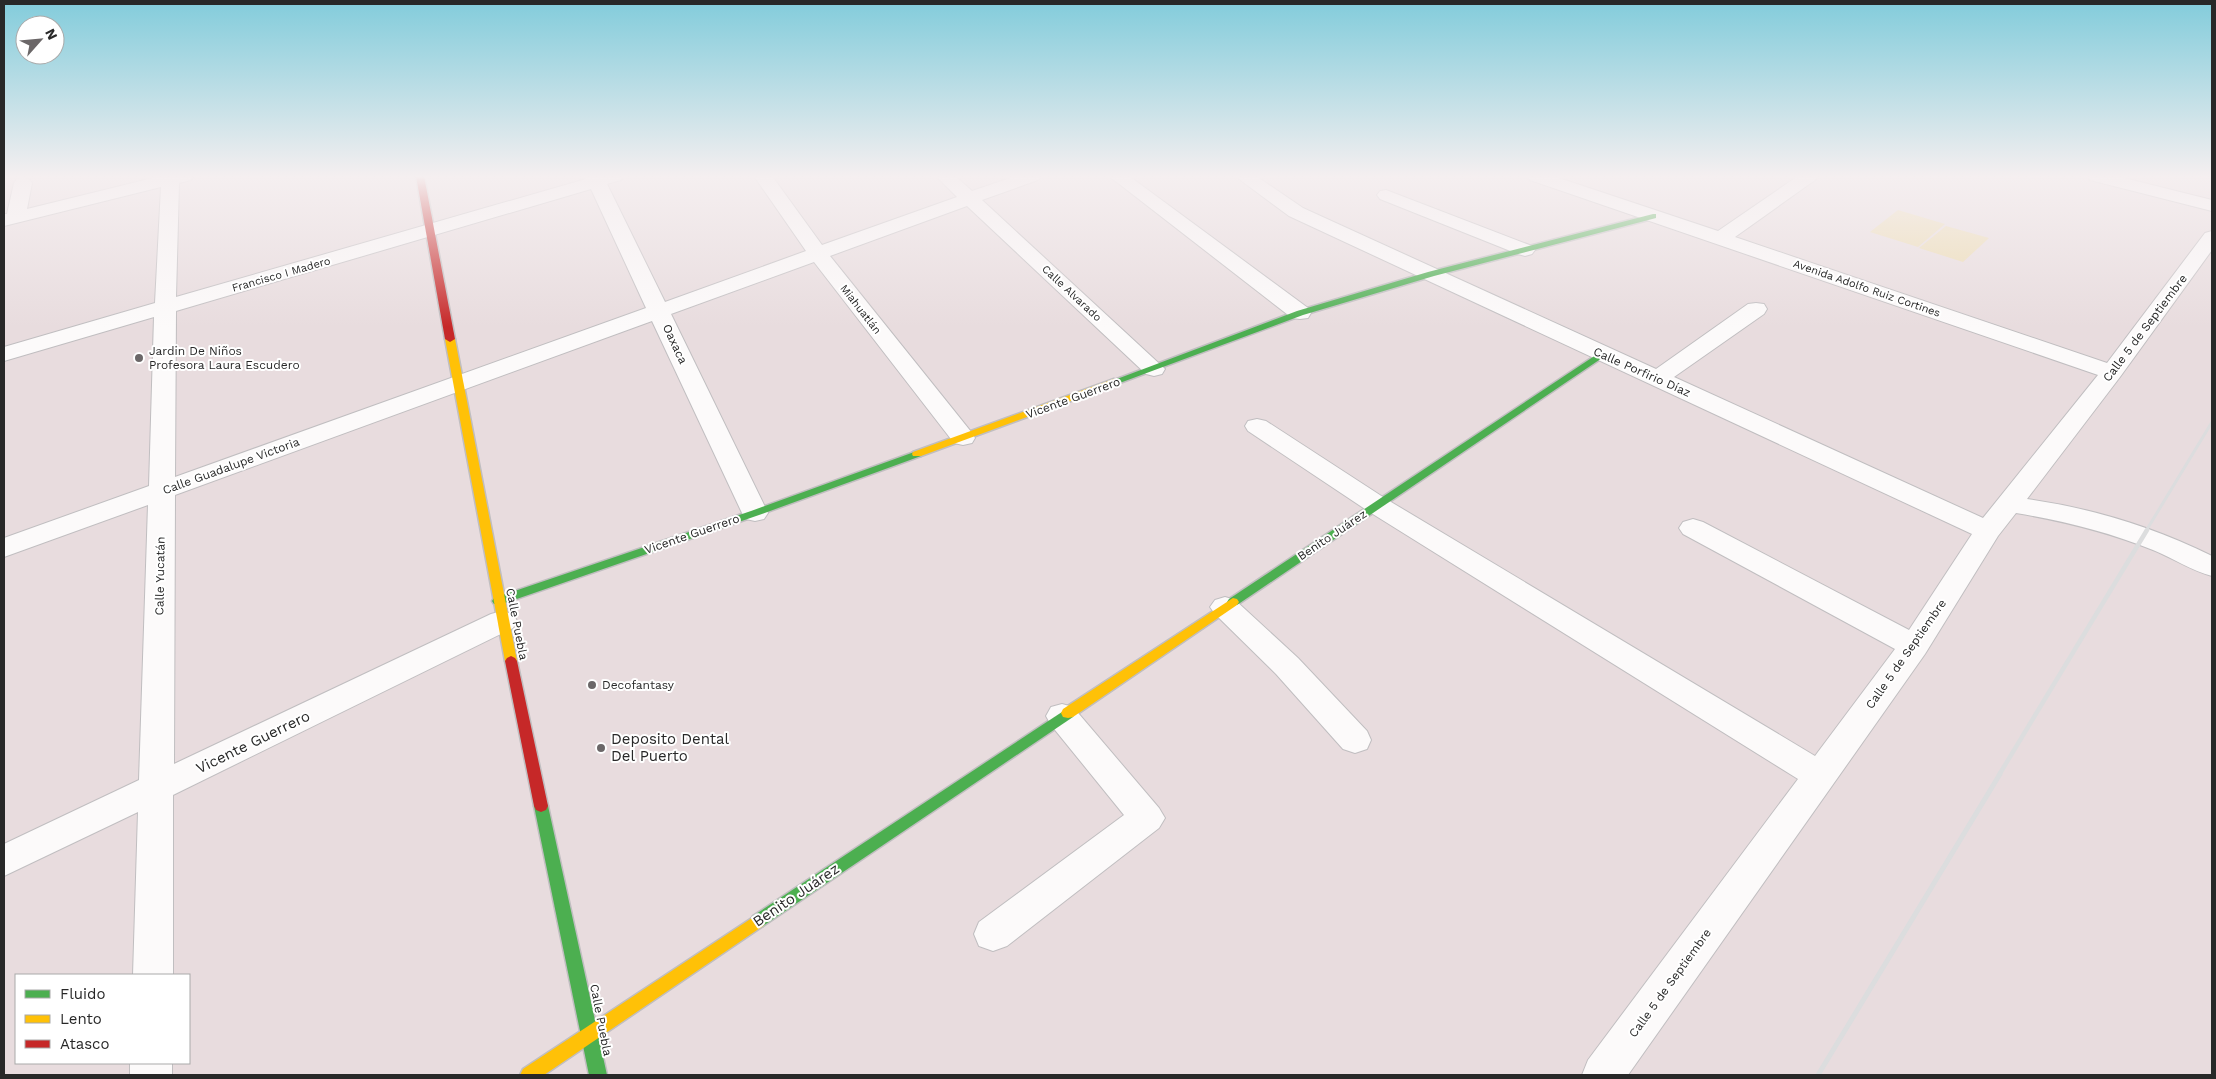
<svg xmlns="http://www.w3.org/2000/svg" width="2216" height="1079" viewBox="0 0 2216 1079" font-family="'Work Sans',sans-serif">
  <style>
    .pitch { fill: #ecdbb0 }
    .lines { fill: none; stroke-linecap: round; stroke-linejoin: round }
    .street-casing { stroke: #c0bec0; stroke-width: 2 }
    .fast-casing { stroke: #c0bec0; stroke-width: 3 }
    .slow-casing { stroke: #c0bec0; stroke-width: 3 }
    .jam-casing { stroke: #c0bec0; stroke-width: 3 }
    .street { fill: #fcfafa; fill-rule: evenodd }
    .fast { fill: #4caf50; fill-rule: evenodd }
    .slow { fill: #ffc107; fill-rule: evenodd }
    .jam { fill: #c62828; fill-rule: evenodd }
    .rail-far2 { stroke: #dcddde; stroke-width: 3 }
    .rail-far1 { stroke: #dcddde; stroke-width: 4.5 }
    .rail { stroke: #dcddde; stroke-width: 5 }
    .poi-dot { fill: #6b6768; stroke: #fff; stroke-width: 2 }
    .labels { text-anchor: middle; stroke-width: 4; stroke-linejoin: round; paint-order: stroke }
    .far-street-label { font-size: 11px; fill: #282828; stroke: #fff }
    .street-label { font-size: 12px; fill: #282828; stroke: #fff }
    .poi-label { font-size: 12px; fill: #282828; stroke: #fff; text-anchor: start }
    .near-poi-label { font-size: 15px; fill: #282828; stroke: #fff; text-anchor: start }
    .near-street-label { font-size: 15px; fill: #282828; stroke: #fff }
  </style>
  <rect width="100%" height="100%" fill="#e8dcde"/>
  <g class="pitch">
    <polygon points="1898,210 1945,224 1918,247 1870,232"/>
    <polygon points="1946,226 1989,238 1963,262 1919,248"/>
  </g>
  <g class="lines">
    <defs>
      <g id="street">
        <path d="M161 176H194L191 180 179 183 176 297 586 179 585 176H624L621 180 607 184 665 302 806 251 754 176H772L822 245 957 197 936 176H955L972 191 1016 176H1041L1038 180 982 200 1165 369 1162 374 1154 376 1146 374 967 206 830 256 972 433 975 438 972 443 963 445 954 443 814 262 671 314 768 513 764 519 755 521 746 519 742 513 652 321 175 495 174 764 491 614 502 611 513 614 517 621 513 628 173 795V975H133L138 812 4 876V844L139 780 148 505 4 557V538L149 486 154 317 4 361V347L155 303 161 187 4 226V214H7L14 183 17 179 23 178 29 179 32 183 27 209ZM591 189 646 308 175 477 176 311Z"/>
        <polygon points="1109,176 1129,176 1308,308 1311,313 1308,318 1300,319 1292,318"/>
        <path d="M1235 176H1256L1303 208 1656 369 1748 304 1756 303 1764 304 1767 309 1764 314 1674 377 1983 518 2098 375 1530 180 1527 176H1553L1718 231 1798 176H1818L1815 180 1735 237 2107 363 2205 233 2212 231V250L2120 377 2027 499C2091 508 2154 527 2212 556V576C2192 571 2173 558 2153 550 2108 532 2063 521 2016 513L1998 536 1925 654 1628 1075H1582L1588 1060 1798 779 1368 511 1248 431 1245 426 1248 421 1257 419 1266 421 1386 499 1815 756 1895 649 1683 534 1679 528 1683 522 1693 519 1703 522 1909 630 1972 534 1289 216Z"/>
        <polygon points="2087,176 2116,176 2212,200 2212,211 2090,180"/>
        <polygon points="1386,190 1532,246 1535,250 1532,254 1525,256 1518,254 1380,199 1377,195 1380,191"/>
        <polygon points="1225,597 1235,600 1298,658 1367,731 1371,740 1367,749 1355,753 1343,749 1276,674 1215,614 1210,607 1215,600"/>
        <polygon points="1062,704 1073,707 1159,808 1165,818 1159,828 1007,946 993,951 979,946 974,934 979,922 1124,815 1051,725 1046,716 1051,707"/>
        <rect x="130" y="1063" width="42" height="12"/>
      </g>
      <g id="fast">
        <polygon points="1653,214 1656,214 1656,218 1434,276 1303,315 1117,384 1114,385 1109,382 1297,311 1428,272"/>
        <polygon points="1602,351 1607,354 1605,356 1237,605 1229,605 1227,602 1229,599"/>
        <polygon points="917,451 921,452 922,454 921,456 759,515 502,604 494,604 492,601 494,598 751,511"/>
        <polygon points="1068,708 1073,709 1075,713 1073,717 763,926 758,928 753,926 750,921 753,916"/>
        <polygon points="541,800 546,802 548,806 607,1075 589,1075 534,806 536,802"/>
      </g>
      <g id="slow">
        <polygon points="450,336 455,339 517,661 515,664 507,664 505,661 445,339"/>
        <polygon points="1114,379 1119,382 1117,384 921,456 913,456 912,454 913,452"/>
        <polygon points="1233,598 1237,599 1239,602 1237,605 1073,717 1068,718 1063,717 1061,713 1063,709"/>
        <polygon points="758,914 763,916 766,921 763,926 544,1075 520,1075 523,1069"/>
      </g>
      <g id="jam">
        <polygon points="416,176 424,176 455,339 450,342 445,339"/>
        <polygon points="511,656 515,658 517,661 548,806 546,810 541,812 536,810 534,806 505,661 507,658"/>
      </g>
    </defs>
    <use href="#street" class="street-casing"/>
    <use href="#fast" class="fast-casing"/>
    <use href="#slow" class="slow-casing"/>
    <use href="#jam" class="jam-casing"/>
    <use href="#street" class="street"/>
    <use href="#fast" class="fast"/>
    <use href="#slow" class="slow"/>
    <use href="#jam" class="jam"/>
    <polyline class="rail-far2" points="2146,531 2212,422"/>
    <polyline class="rail-far1" points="1999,775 2147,530"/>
    <polyline class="rail" points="1818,1075 2000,774"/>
  </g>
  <linearGradient id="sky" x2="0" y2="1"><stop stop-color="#82ccdb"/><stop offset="0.54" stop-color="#f5eff0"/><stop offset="1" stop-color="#f5eff0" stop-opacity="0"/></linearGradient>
  <rect width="2216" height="327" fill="url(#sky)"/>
  <g class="poi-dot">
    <circle cx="139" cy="358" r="5"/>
    <circle cx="592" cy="685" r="5"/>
    <circle cx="601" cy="748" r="5"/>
  </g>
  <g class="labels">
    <g class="far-street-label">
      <text transform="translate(281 274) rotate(-16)" y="4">Francisco I Madero</text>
      <text transform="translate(1867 288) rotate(19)" y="4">Avenida Adolfo Ruiz Cortines</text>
      <text transform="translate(1072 293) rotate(43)" y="4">Calle Alvarado</text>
      <text transform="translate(861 309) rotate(52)" y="4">Miahuatlán</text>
    </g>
    <g class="street-label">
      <text transform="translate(2145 328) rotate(-53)" y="4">Calle 5 de Septiembre</text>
      <text transform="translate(675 344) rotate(65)" y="4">Oaxaca</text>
      <text transform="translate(1642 372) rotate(24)" y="4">Calle Porfirio Díaz</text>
      <text transform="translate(1073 398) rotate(-20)" y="4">Vicente Guerrero</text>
      <text transform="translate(231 466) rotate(-20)" y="4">Calle Guadalupe Victoria</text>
      <text transform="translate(692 534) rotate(-19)" y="4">Vicente Guerrero</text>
      <text transform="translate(1332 535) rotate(-34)" y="4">Benito Juárez</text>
      <text transform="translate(160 576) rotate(-89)" y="4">Calle Yucatán</text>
      <text transform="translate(517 624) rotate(79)" y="4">Calle Puebla</text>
      <text transform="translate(1906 654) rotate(-55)" y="4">Calle 5 de Septiembre</text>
      <text transform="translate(1670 983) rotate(-54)" y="4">Calle 5 de Septiembre</text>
      <text transform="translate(601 1020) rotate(79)" y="4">Calle Puebla</text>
    </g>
    <g class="poi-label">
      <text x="149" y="355">Jardin De Niños<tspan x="149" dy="14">Profesora Laura Escudero</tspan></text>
      <text x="602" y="689">Decofantasy</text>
    </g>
    <g class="near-poi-label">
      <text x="611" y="744">Deposito Dental<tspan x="611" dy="17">Del Puerto</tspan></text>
    </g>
    <g class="near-street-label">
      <text transform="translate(253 742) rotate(-26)" y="5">Vicente Guerrero</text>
      <text transform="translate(796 895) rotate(-34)" y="5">Benito Juárez</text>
    </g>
  </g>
  <rect width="2216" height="1079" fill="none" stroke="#282828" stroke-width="10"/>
  <rect x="15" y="974" width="175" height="90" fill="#ffffff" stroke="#a9a9a9"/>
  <rect x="25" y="990" width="25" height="8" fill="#4caf50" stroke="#a9a9a9"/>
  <text x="60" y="999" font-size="15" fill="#282828">Fluido</text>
  <rect x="25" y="1015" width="25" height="8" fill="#ffc107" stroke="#a9a9a9"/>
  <text x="60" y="1024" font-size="15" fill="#282828">Lento</text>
  <rect x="25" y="1040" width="25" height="8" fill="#c62828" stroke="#a9a9a9"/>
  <text x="60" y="1049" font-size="15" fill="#282828">Atasco</text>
  <g transform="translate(40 40) rotate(63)"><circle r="24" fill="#ffffff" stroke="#a9a9a9"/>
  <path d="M0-4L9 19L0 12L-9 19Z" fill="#6b6768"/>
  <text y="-8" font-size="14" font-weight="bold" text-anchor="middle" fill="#282828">N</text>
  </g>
</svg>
